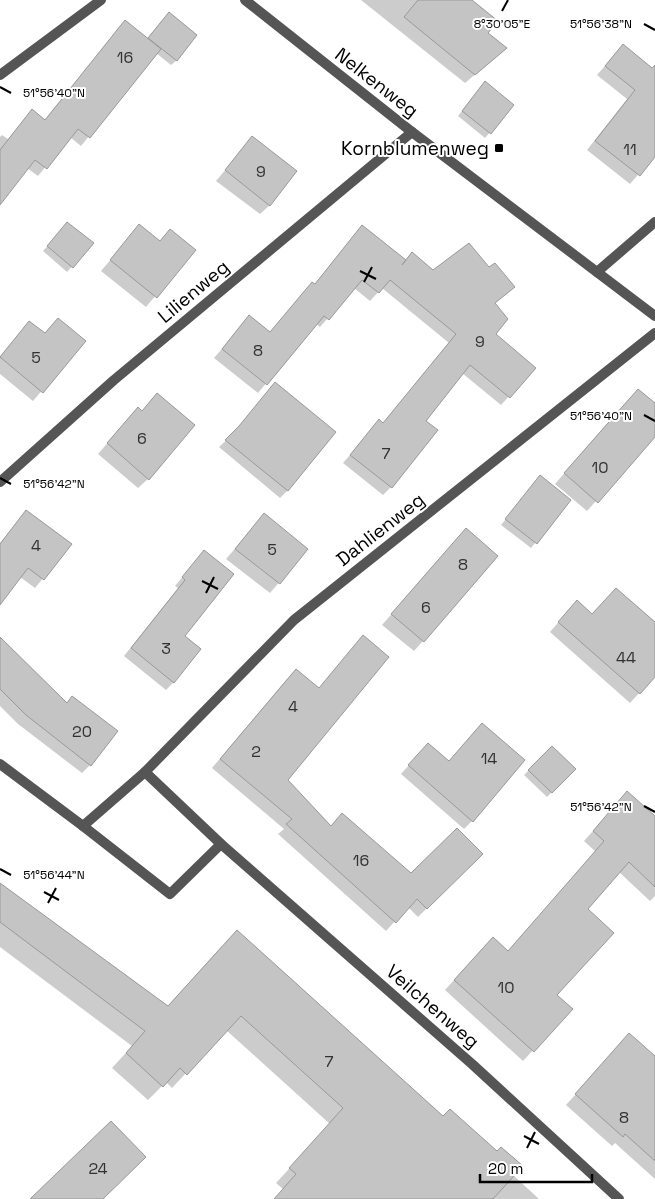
<svg xmlns="http://www.w3.org/2000/svg" width="655" height="1199" viewBox="0 0 655 1199" font-family="'Space Grotesk',sans-serif">
  <style>
    .shadow { fill: #0003 }
    .building { fill: #c4c4c4; stroke: #999 }
    .lines { fill: none; stroke-linecap: round; stroke-linejoin: round }
    .minor { stroke: #555; stroke-width: 10 }
    .ticks { fill: none; stroke: #000; stroke-width: 2 }
    .poi-dot { fill: #000; stroke: #fff; stroke-width: 2 }
    .labels { text-anchor: middle; stroke-width: 4; stroke-linejoin: round; paint-order: stroke }
    .number-label { font-size: 16px; fill: #313131 }
    .street-label { font-size: 19px; fill: #000; stroke: #fff }
    .poi-label { font-size: 19px; fill: #000; stroke: #fff; text-anchor: end }
    .ticks-label { font-size: 12px; text-anchor: middle; fill: #000; stroke: #fff; stroke-width: 4; stroke-linejoin: round; paint-order: stroke }
  </style>
  <rect width="100%" height="100%" fill="#fff"/>
  <g class="shadow">
    <polygon points="361,0 470,0 496,57 465,83"/>
    <polygon points="169,13 196,35 176,61 171,65 156,53 81,146 70,137 38,176 27,168 0,193 0,137 2,135 8,139 32,111 44,121 126,21 147,39"/>
    <polygon points="623,45 655,72 655,155 630,184 587,150 627,99 597,75"/>
    <polygon points="480,88 513,105 485,138 458,116"/>
    <polygon points="252,138 270,205 260,214 216,181"/>
    <polygon points="139,226 159,242 170,231 194,250 146,307 101,271"/>
    <polygon points="362,226 406,261 433,271 488,269 514,287 494,304 494,334 535,368 501,405 462,373 424,421 391,487 383,495 343,463 379,421 383,424 449,343 382,288 370,301 354,288 320,327 316,324 258,393 214,358 249,317 270,333 314,285"/>
    <polygon points="63,228 92,243 67,272 43,251"/>
    <polygon points="58,319 84,341 33,401 0,374 0,357 21,331 44,334"/>
    <polygon points="628,400 655,405 655,435 587,511 555,484"/>
    <polygon points="138,408 142,412 148,479 138,488 98,454"/>
    <polygon points="233,434 288,490 280,498 219,447"/>
    <polygon points="540,477 570,500 531,548 501,525"/>
    <polygon points="26,512 70,545 35,588 20,577 0,604 0,543"/>
    <polygon points="264,515 307,550 270,593 226,559"/>
    <polygon points="457,539 423,641 414,651 382,625"/>
    <polygon points="204,551 174,682 166,690 124,656 178,588 175,586"/>
    <polygon points="568,611 655,624 655,676 630,703 550,632"/>
    <polygon points="0,641 90,765 82,773 18,724 0,706"/>
    <polygon points="287,679 286,780 330,827 411,875 481,854 418,917 408,907 386,931 278,834 284,829 212,768"/>
    <polygon points="552,747 575,769 547,797 524,775"/>
    <polygon points="420,753 472,821 464,829 401,774"/>
    <polygon points="618,803 655,817 655,896 650,901 619,872 586,909 556,995 571,1009 523,1061 445,990 483,948 507,952 596,852 584,841"/>
    <polygon points="0,884 167,1007 222,946 443,1118 513,1175 539,1199 274,1199 283,1189 276,1183 330,1124 226,1030 172,1088 166,1082 148,1100 112,1068 132,1046 0,947"/>
    <polygon points="620,1045 655,1058 655,1179 615,1143 612,1146 566,1105"/>
  </g>
  <g class="building">
    <polygon points="418,0 472,0 498,21 488,33 507,48 475,75 404,17"/>
    <polygon points="169,12 197,35 177,61 148,38"/>
    <polygon points="125,20 161,49 90,138 78,129 47,169 35,160 0,205 0,150 32,109 45,120"/>
    <polygon points="623,44 652,68 655,65 655,157 640,176 595,141 635,90 605,66"/>
    <polygon points="485,81 514,105 491,134 462,111"/>
    <polygon points="252,136 297,171 270,206 225,170"/>
    <polygon points="67,222 94,243 73,268 47,246"/>
    <polygon points="139,224 160,241 170,229 196,250 157,298 110,260"/>
    <polygon points="362,225 406,260 402,265 412,252 433,270 469,243 489,267 495,263 515,287 495,303 508,319 496,334 536,368 510,398 470,365 426,421 438,430 392,488 350,455 379,419 383,423 456,334 390,280 379,293 362,280 329,320 324,316 267,385 222,349 249,315 270,332 312,282 315,284"/>
    <polygon points="58,318 86,341 43,393 0,357 29,321 45,333"/>
    <polygon points="275,382 336,432 288,491 225,440 239,426"/>
    <polygon points="638,389 655,403 655,437 598,503 564,473"/>
    <polygon points="157,393 195,425 149,480 107,443 138,407 142,411"/>
    <polygon points="540,475 571,500 537,544 505,519"/>
    <polygon points="26,510 72,544 44,580 28,568 0,605 0,544"/>
    <polygon points="264,513 308,549 280,584 235,549"/>
    <polygon points="466,528 498,556 424,642 391,614"/>
    <polygon points="204,550 234,574 185,636 201,649 174,683 131,648 185,580 182,577"/>
    <polygon points="616,588 655,622 655,677 640,694 558,622 577,600 592,614"/>
    <polygon points="363,635 389,657 288,780 331,826 342,813 411,873 457,828 483,854 427,909 417,899 396,923 286,824 292,819 220,759 296,669 319,688"/>
    <polygon points="0,637 67,703 72,696 118,731 91,766 26,715 0,689"/>
    <polygon points="482,723 525,760 473,822 408,765 428,743 449,761"/>
    <polygon points="552,746 576,769 552,793 528,770"/>
    <polygon points="627,791 655,816 655,887 629,862 588,909 614,933 557,995 573,1009 534,1052 454,980 493,937 508,951 604,841 593,831"/>
    <polygon points="0,883 168,1006 237,930 443,1116 450,1109 497,1151 501,1147 523,1166 493,1199 274,1199 296,1174 289,1168 343,1108 241,1016 187,1075 180,1068 163,1087 126,1053 145,1031 0,922"/>
    <polygon points="629,1033 655,1056 655,1161 625,1134 623,1137 575,1094"/>
    <polygon points="111,1121 146,1157 103,1199 30,1199"/>
  </g>
  <g class="lines">
    <g class="minor">
      <polyline points="245,0 412,132 655,316"/>
      <polyline points="0,75 101,0"/>
      <polyline points="597,272 655,222"/>
      <polyline points="0,482 114,380 412,132"/>
      <polyline points="0,764 83,826 170,894 221,844"/>
      <polyline points="145,772 294,620 655,333"/>
      <polyline points="83,826 145,772 221,844 472,1064 619,1199"/>
    </g>
  </g>
  <path class="ticks" d="M502 11 508 0M644 24 655 30M0 87 11 93M360 271 376 279M364 282 372 267M644 415 655 421M0 478 11 484M202 581 218 589M206 593 214 577M644 806 655 812M0 869 11 875M44 892 59 900M48 903 56 888M524 1136 539 1144M527 1148 535 1132"/>
  <rect class="poi-dot" x="494" y="143" width="10" height="10" rx="2.5"/>
  <g class="labels">
    <g class="number-label">
      <text x="125" y="63">16</text>
      <text x="630" y="155">11</text>
      <text x="261" y="177">9</text>
      <text x="480" y="347">9</text>
      <text x="258" y="356">8</text>
      <text x="36" y="363">5</text>
      <text x="142" y="444">6</text>
      <text x="386" y="459">7</text>
      <text x="600" y="473">10</text>
      <text x="36" y="551">4</text>
      <text x="272" y="555">5</text>
      <text x="463" y="570">8</text>
      <text x="426" y="613">6</text>
      <text x="166" y="654">3</text>
      <text x="626" y="663">44</text>
      <text x="293" y="712">4</text>
      <text x="82" y="737">20</text>
      <text x="256" y="757">2</text>
      <text x="489" y="764">14</text>
      <text x="361" y="866">16</text>
      <text x="506" y="993">10</text>
      <text x="329" y="1067">7</text>
      <text x="624" y="1123">8</text>
      <text x="98" y="1174">24</text>
    </g>
    <g class="street-label">
      <text transform="translate(377 82) rotate(38)" y="7">Nelkenweg</text>
      <text transform="translate(193 291) rotate(-40)" y="7">Lilienweg</text>
      <text transform="translate(380 529) rotate(-38)" y="7">Dahlienweg</text>
      <text transform="translate(433 1006) rotate(41)" y="7">Veilchenweg</text>
    </g>
    <g class="poi-label">
      <text x="489" y="155">Kornblumenweg</text>
    </g>
  </g>
  <g class="ticks-label">
    <text x="502" y="28">8°30'05"E</text>
    <text x="601" y="28">51°56'38"N</text>
    <text x="54" y="97">51°56'40"N</text>
    <text x="601" y="420">51°56'40"N</text>
    <text x="54" y="488">51°56'42"N</text>
    <text x="601" y="811">51°56'42"N</text>
    <text x="54" y="879">51°56'44"N</text>
  </g>
  <path d="M480 1174v8h112v-8" fill="none" stroke="#000000" stroke-width="2.5"/>
  <text x="488" y="1174" font-size="15" fill="#000000" stroke="#ffffff" stroke-width="4" paint-order="stroke">20 m</text>
</svg>
